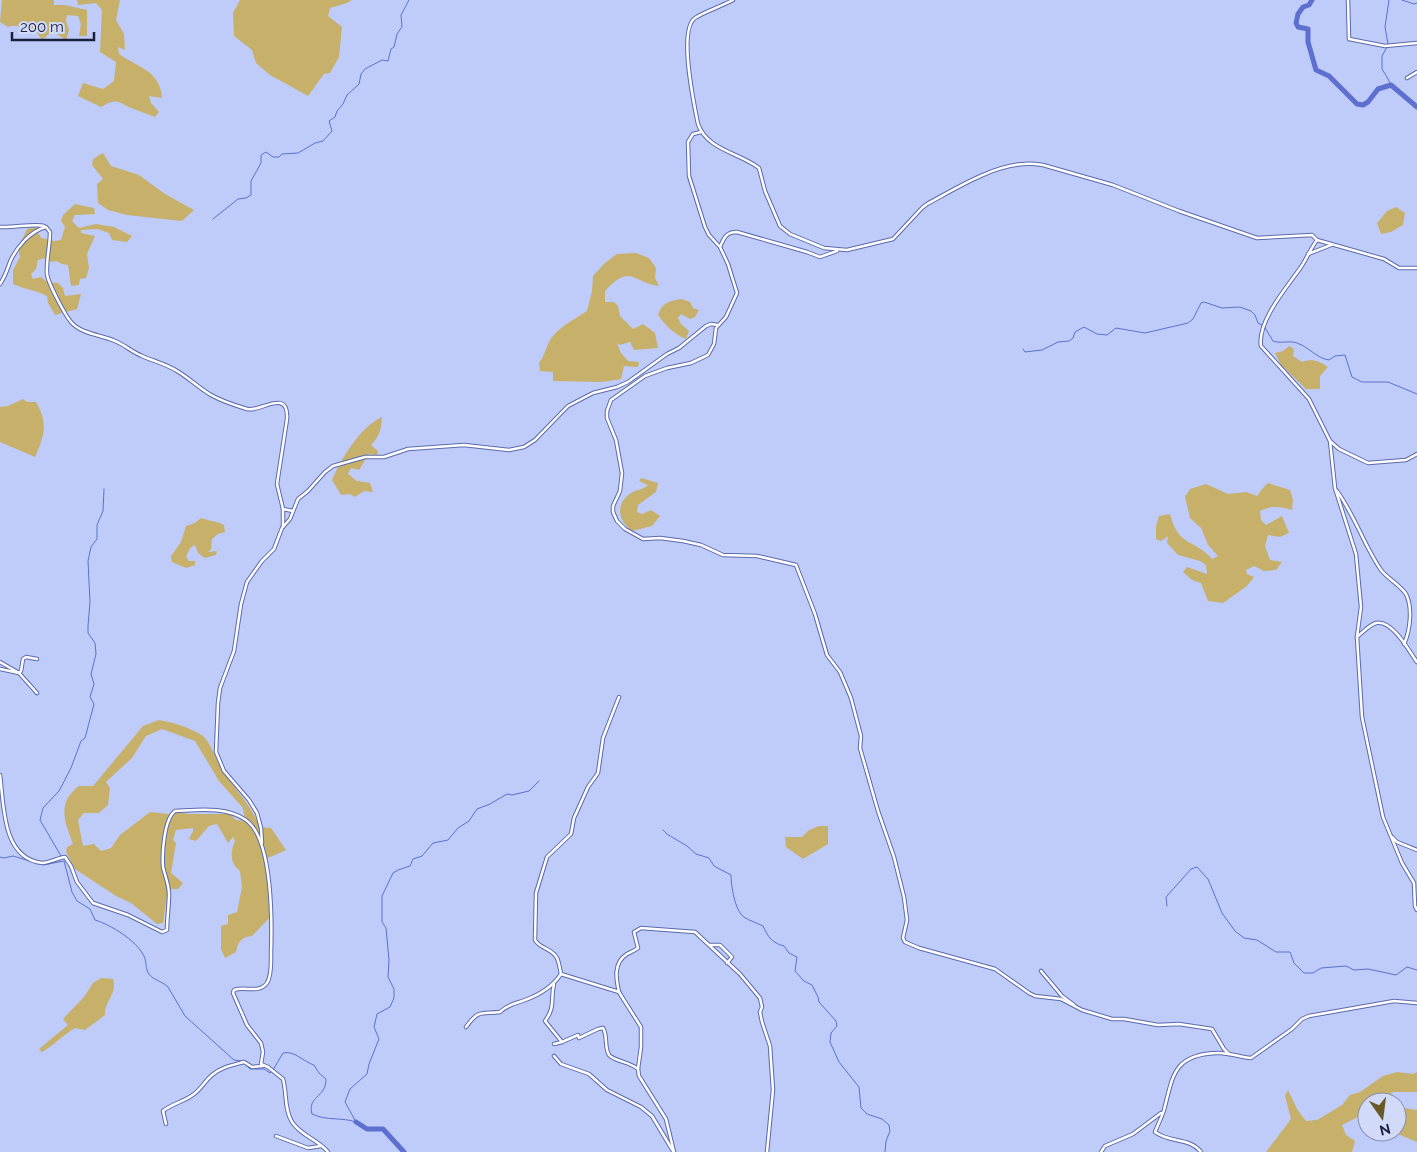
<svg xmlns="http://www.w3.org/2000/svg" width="1417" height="1152" viewBox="0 0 1417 1152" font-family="Raleway,sans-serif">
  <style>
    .green { fill: #c6b06a; fill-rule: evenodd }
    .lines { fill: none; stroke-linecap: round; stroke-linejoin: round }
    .stream { stroke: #5d70cf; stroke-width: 1 }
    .river { stroke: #5d70cf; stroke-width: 5 }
    .minor-casing { stroke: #5a6aad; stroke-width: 4.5 }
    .minor { stroke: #fff; stroke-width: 2.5 }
  </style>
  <rect width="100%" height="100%" fill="#bfccf9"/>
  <g class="green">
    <path d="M2 0H54V5H65L87 10V36H79L81 24 78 16 67 15 66 21 69 30 66 40 52 31 42 40 34 28C24 30 17 23 8 27L0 22Z"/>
    <path d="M77 0H120L116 20 124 34 125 50 118 47 119 54C138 68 160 70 162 98L149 96 151 103 159 112 155 117C147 114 139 111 131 108 117 101 116 98 101 107L78 96 83 83 103 89 114 81 116 62 100 52 102 10 96 3 78 5Z"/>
    <polygon points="240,0 352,0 347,3 330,8 328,16 342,27 339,57 330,73 324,74 308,96 270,75 256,63 252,50 234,36 233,13"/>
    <polygon points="103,153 111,166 139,175 165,194 194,210 182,221 127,215 108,210 98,203 97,184 103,179 92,165 93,159"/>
    <path d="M75 204 94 208 95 214 75 215 72 221 79 228 96 224 114 227 132 236 127 242 112 240 109 233 98 229 81 230V233L95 236 87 254 89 268 86 278 80 279 79 285 71 286 68 265 62 264 56 261 51 262 46 258 38 260 36 269 31 274 33 279 41 277 47 282 58 283 63 288 65 296 81 294 77 309 55 315 48 303 47 296C36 290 24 289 13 284V270L20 257 18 248 27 229 35 227 41 238 54 241 61 240 65 227 61 221 63 215Z"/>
    <polygon points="1396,207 1405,213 1403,225 1391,232 1381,234 1377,223 1387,211"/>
    <path d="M636 253 649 258 656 268 655 278 659 286C631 282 631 263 605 291V302H614L618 306 620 316 633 329 643 324 655 333 658 348 634 350 630 342 620 345 617 343 621 353 628 361 639 362 638 367 624 366 621 379 602 382 553 381V372L540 371 539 363C545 354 545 351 549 342 556 328 575 319 587 311L592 291 593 276 605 263 617 254Z"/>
    <path d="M682 299 690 302 693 308 699 310 695 317 690 319 681 314 678 318 681 324 689 331 686 339C674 334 665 325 658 315 662 302 670 301 682 299Z"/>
    <path d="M1289 346 1294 349 1293 356 1302 362C1312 358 1319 361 1328 367L1320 376V389H1306L1281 365 1275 353 1283 351Z"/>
    <path d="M23 399 27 402H36C48 423 45 435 35 457L0 442V407L8 406Z"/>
    <path d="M382 417C381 429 380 436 371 445L378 451 377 455 369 454 359 470 351 468 348 474 357 481 370 483 373 492 364 491 355 497 350 494 341 495 332 480C341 459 360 427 382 417Z"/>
    <path d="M641 478 658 483 656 492 638 505 637 512 642 514 651 510 660 516 652 526 632 531C617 520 615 502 633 492 639 489 643 490 648 485L639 481Z"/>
    <path d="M1268 483 1290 490 1293 500 1292 510C1280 507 1272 505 1260 511L1261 520 1266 525 1282 516 1289 533 1280 537 1268 535 1265 546 1270 560 1282 562 1276 570 1264 571 1254 566 1246 570 1247 574 1254 577 1247 586 1223 603 1208 601 1201 583 1192 580 1183 572 1187 567 1207 574 1206 565 1200 561 1178 555 1167 543 1168 536 1161 541 1156 539V526L1159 516 1170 514C1178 547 1195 539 1212 559L1218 556 1208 545 1201 528 1190 518 1185 497 1190 489 1206 484 1228 494 1246 492 1257 496 1263 488Z"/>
    <path d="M201 518C209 521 217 521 224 525L225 532 218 534 212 539 211 549 208 552 217 551 216 555 205 558 198 553 195 545 190 548 186 557 189 561H195V565L186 568 172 562 171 556 181 542 186 526 195 523Z"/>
    <path d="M159 720C175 723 189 727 203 736 210 742 215 757 220 766 232 787 251 804 260 827L271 828 286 850 268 858V880L273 914 252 936C241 937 238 942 236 952L225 958 221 949V926L228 924V915L237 912 242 887 240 871C230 864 230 851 235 841L233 837 228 843 217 824 209 826 196 841 189 839 193 831V828L176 830 173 840 176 843 171 873 183 883 178 889H168L163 923 157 924 131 903 116 896 75 869 66 852 67 847 73 844C65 822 56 803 79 786H93L143 726ZM162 729 195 741 219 781 243 808 245 821 236 820 230 814H188L178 812 168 814 150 812 120 835 111 848 101 851 94 844 83 846 78 820 84 813H99L108 805 110 788 106 782 132 758 146 736Z"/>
    <polygon points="819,826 828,826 828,844 803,859 786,847 785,837 802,837 809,830"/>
    <path d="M101 978 113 979C118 994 104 1001 105 1015L85 1030 75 1028C63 1035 54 1045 42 1052L39 1049 68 1025 63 1019 84 997 93 983Z"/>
    <polygon points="1397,1072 1413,1074 1417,1072 1417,1092 1393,1092 1381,1102 1367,1102 1367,1120 1360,1116 1342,1125 1346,1135 1355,1141 1352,1152 1266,1152 1291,1119 1285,1096 1288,1090 1297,1109 1306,1121 1317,1120 1342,1105 1350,1095 1360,1092 1383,1076"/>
    <polygon points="1397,1107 1417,1110 1417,1142 1393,1132 1397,1132"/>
  </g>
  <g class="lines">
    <g class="stream">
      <polyline points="1402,0 1414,4 1417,3"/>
      <polyline points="1388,44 1385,27 1389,0"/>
      <polyline points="1387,47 1382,56 1382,69 1387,77 1391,85"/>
      <polyline points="213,219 238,199 246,198 251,195 251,181 261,163 261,155 266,152 273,157 279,157 282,154 298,153 315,143 323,141 332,131 329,121 335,117 337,111 343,104 347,95 359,84 361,74 365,69 382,60 388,61 391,49 394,47 397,34 402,27 401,15 409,0"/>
      <path d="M1023 349 1025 352 1042 350 1058 342 1069 341 1073 338 1075 332 1084 327 1097 334 1107 335 1116 328 1145 333 1188 323 1193 319 1201 303 1204 302 1222 308 1240 307 1251 311 1255 315 1258 323 1264 326 1273 341C1281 344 1289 340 1297 343 1309 347 1316 358 1329 360L1335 356 1345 355 1352 377 1362 382H1388L1417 394"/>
      <path d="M663 830 667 834 687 846 696 854 709 858 714 866 731 875C731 886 735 911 744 917 750 921 757 923 763 926 768 937 772 943 784 946L789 953 797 957 795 971 804 981 812 985 818 997 819 1002 836 1021 837 1026 831 1033 830 1042 839 1062 859 1087 861 1108 867 1114 882 1119 889 1125 890 1131 886 1141 885 1152"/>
      <polyline points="61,856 40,820 43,808 59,791 71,768 81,741 85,738 94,704 90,697 94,684 91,674 96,654 95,643 88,633 88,626 90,602 88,561 91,547 97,539 97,525 103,511 104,489"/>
      <path d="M0 857 4 858 13 856 43 865 64 861 72 892 77 901 90 909 95 920C111 925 136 940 144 956 147 962 145 969 149 974 153 980 162 981 168 987L185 1016 234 1060 241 1061"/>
      <polyline points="1167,906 1166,897 1191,869 1197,867 1208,879 1222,913 1235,931 1244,938 1257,940 1276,952 1290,952 1294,963 1304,973 1313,973 1321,968 1346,966 1354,970 1368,969 1396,975 1407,967 1417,970"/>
      <path d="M244 1063 250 1069H264L270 1073 273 1070 283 1053C294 1050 304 1062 314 1065L319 1073 326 1079C326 1098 307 1096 312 1114 326 1121 342 1117 356 1122"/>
      <polyline points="356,1122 345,1102 350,1089 367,1074 369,1064 379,1039 374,1027 377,1014 390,1007 394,998 394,989 388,977 389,960 386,928 382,922 382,896 393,873 398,870 410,866 413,859 422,856 433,843 448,840 458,828 469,821 477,809 490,804 507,794 512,795 529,791 539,781"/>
    </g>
    <g class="river">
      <polyline points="1312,0 1309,5 1303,7 1298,14 1296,23 1298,27 1308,29 1308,42 1316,70 1329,76 1357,104 1363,105 1368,102 1378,89 1391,85 1417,107"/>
      <polyline points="356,1122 367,1129 383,1129 404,1152"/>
    </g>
    <defs>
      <g id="minor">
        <path d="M733 0C722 6 704 12 695 18 678 30 694 104 698 124 707 150 740 153 759 168L765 191 780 226 790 234 824 248 847 250 893 239 922 208 927 204C955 189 991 166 1024 164 1030 163 1037 164 1043 165L1113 185 1179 211 1257 238 1312 235 1317 240 1384 259 1399 268H1417"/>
        <polyline points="1348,0 1349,39 1385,46 1417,43"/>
        <polyline points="1407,78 1417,72"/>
        <polyline points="701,132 693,134 688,142 689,176 705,227 709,235 720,247 728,264 737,293 726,317 716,328 714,344 708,355 691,363 667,368 645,376 611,400 607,411 607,418 616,440 622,473 620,491 613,506 613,512 617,521 625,529 643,539 660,538 683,541 701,545 723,555 757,556 796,565 815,614 827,655 840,672 851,698 861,736 860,748 878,811 894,857 904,897 907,920 903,938 905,942 919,948 995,969 1029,993 1035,996 1061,999 1082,1010 1112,1019 1124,1019 1158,1025 1179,1024 1212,1029 1224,1049 1229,1054"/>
        <path d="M0 227C12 228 36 223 44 226"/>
        <path d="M1317 240C1311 248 1307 258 1301 267 1288 286 1257 321 1261 346L1309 399 1330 441 1335 488 1356 554 1361 607 1357 637 1362 717 1383 817 1402 863 1414 883 1415 906 1417 910"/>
        <path d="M720 247C724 238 726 232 737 232L807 252 820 257 837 251"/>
        <polyline points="1308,254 1331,245"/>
        <path d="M0 284C5 277 7 270 10 262 16 248 30 231 46 227L50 232C50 246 46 261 47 274 48 283 65 315 71 322 81 334 102 335 115 341 125 345 132 352 142 356 153 361 166 364 177 371 189 378 199 388 211 395 220 400 237 406 247 409 259 413 289 387 287 419L277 484 283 509 293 511"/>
        <polyline points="1330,441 1339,449 1368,463 1406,460 1417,454"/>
        <path d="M1337 491C1355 516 1364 545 1381 570 1387 578 1401 586 1406 594 1413 608 1410 631 1404 644"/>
        <polyline points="283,527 283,509"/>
        <path d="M1357 637C1362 633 1369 625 1376 623 1392 619 1409 651 1417 662"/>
        <polyline points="0,662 19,673 37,693"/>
        <polyline points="0,669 19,673 21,671 23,659 26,657 37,659"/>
        <path d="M619 697 603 738 598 773 588 787 574 818 571 834 547 857 536 893 535 940C540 949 552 948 557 958 559 962 560 969 561 974L619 992 622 997 641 1027V1047L638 1069 639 1076 666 1119 674 1152"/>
        <path d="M0 775C4 806 2 858 42 863 50 863 57 858 65 857L71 866 77 882 93 903 128 915 162 932 167 930C167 918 169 906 169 894 169 885 165 876 163 867 162 853 164 819 175 811 198 810 226 806 246 820 273 839 272 923 271 953 271 962 272 975 267 983 259 994 244 986 234 990L233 993 247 1025 261 1043 263 1052 261 1064 268 1067 283 1079C287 1093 284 1109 292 1122 301 1136 319 1140 328 1152"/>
        <polyline points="1392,837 1397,842 1417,850"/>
        <polyline points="262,843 261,828 257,813 249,800 224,771 216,752 218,703 220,688 234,651 241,604 247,582 262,561 274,549 282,528 290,519 298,499 308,491 325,472 333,466 365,457 384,457 408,449 464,445 509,450 524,447 535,440 568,406 593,393 617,387 628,382 667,354 679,348 706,326 711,324 718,325"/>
        <polyline points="710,945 720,945 732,957 727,963"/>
        <polyline points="1041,971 1062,996 1074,1005"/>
        <path d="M554 984C550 1000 556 1006 545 1021L562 1042"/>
        <path d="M619 992C616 979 613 963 627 954 631 952 634 951 638 948L634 932 641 928 695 932 740 974 760 998 762 1007 760 1012 762 1022 770 1046 773 1090 767 1152"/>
        <path d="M466 1027C479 1009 481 1014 500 1012 508 1004 515 1004 525 1000 539 995 553 986 561 974"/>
        <path d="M554 1044 562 1042 578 1035 579 1038 598 1029 603 1028C608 1036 604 1047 609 1055 614 1061 630 1062 638 1069"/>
        <polyline points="554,1056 561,1064 589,1074 607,1090 641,1107 652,1116 673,1151"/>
        <path d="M166 1124 163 1111C173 1103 184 1102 194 1094 201 1089 205 1081 212 1075 221 1067 233 1065 244 1062L252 1067 263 1066"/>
        <polyline points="276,1136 308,1148 321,1146"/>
        <polyline points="1101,1152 1105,1146 1133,1134 1161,1113"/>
        <path d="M1201 1152C1190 1137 1169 1143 1155 1132 1158 1124 1162 1117 1164 1110 1173 1076 1173 1055 1216 1053 1228 1052 1239 1057 1251 1058L1292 1029 1302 1019 1309 1016 1394 1001 1417 1003"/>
      </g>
    </defs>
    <use href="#minor" class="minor-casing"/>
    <use href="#minor" class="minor"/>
  </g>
  <g transform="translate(1382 1117) rotate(166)"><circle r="24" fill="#d1daf8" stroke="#8890ad"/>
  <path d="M0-4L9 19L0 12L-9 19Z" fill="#685926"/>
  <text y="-8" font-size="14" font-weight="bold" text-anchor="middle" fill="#1a203c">N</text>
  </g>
  <path d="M12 32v8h82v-8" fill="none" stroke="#1a203c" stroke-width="2.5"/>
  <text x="20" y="32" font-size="15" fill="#1a203c" stroke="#d1daf8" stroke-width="4" paint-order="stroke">200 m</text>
</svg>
